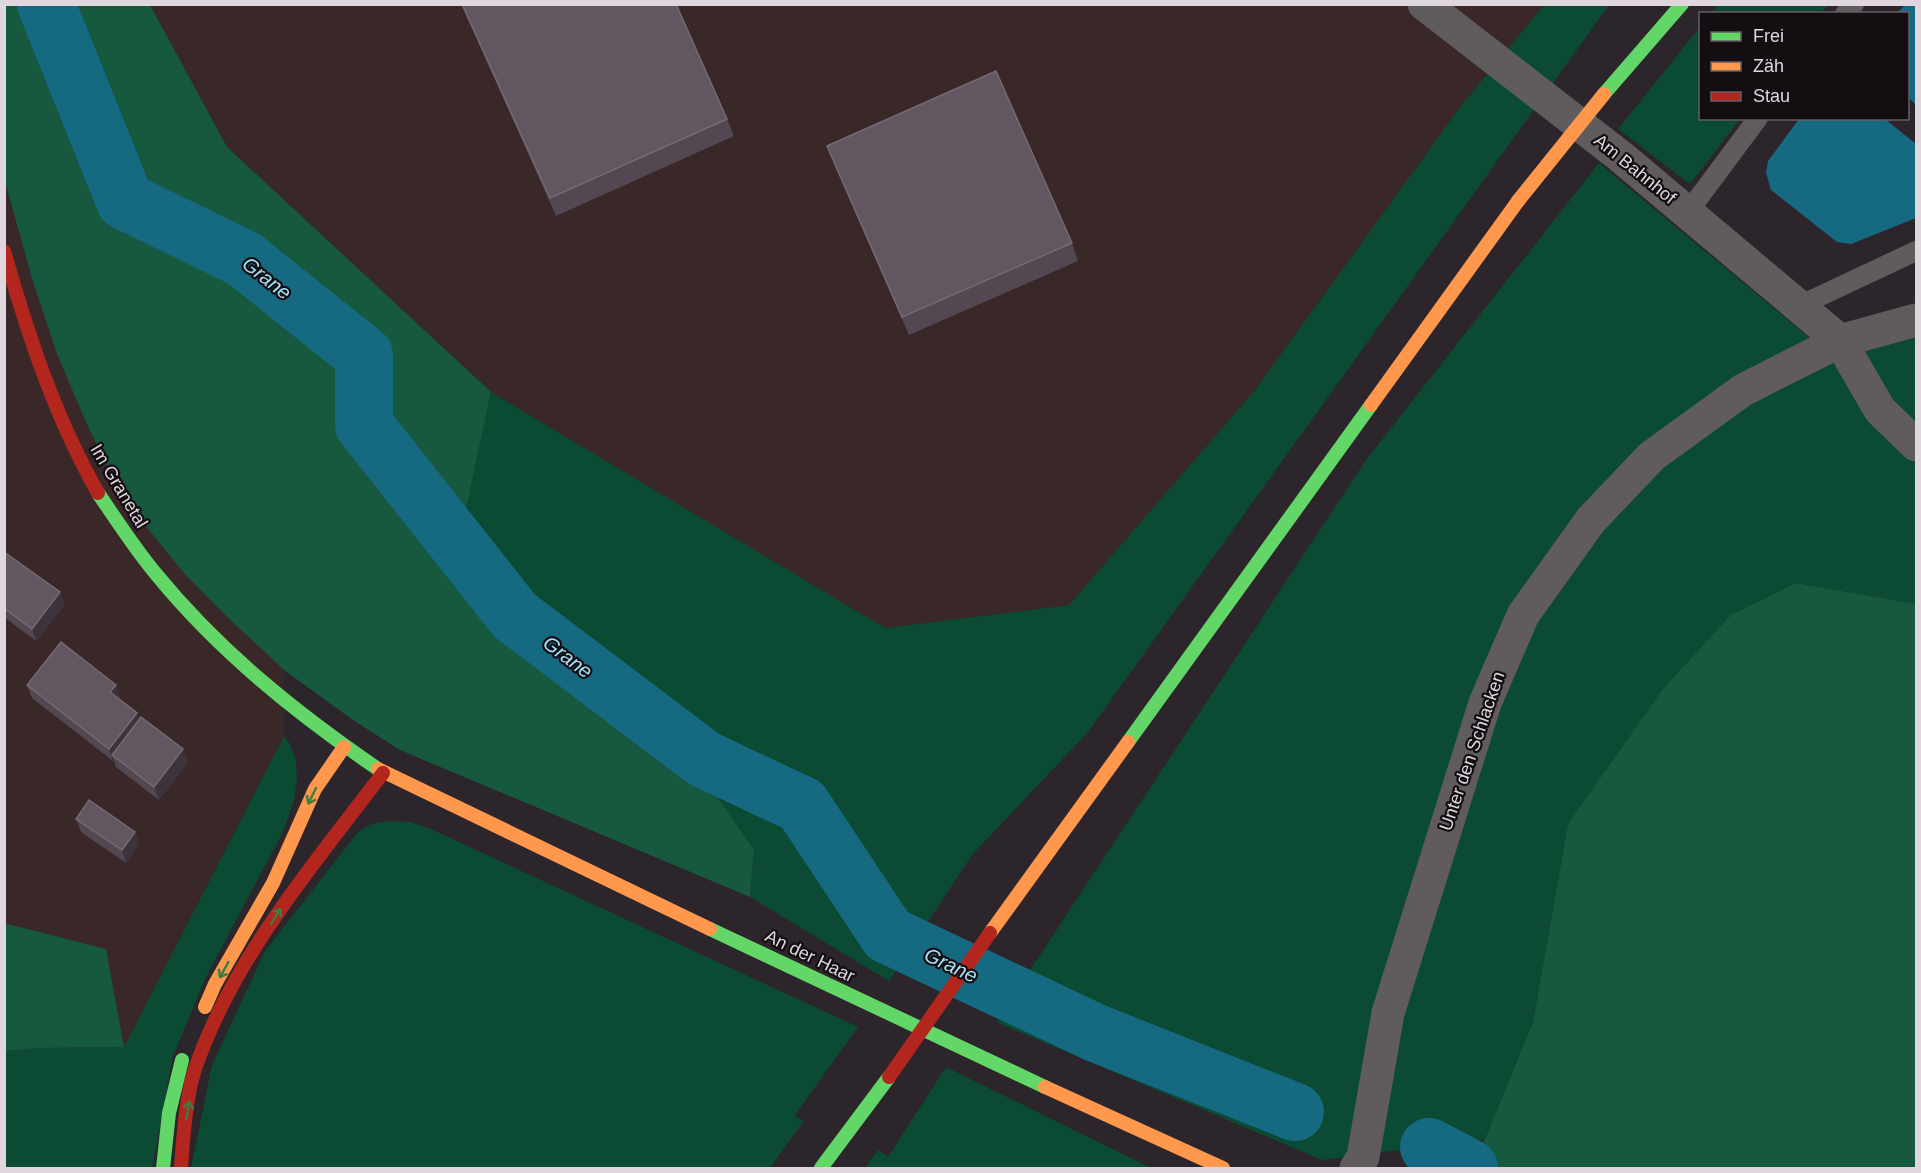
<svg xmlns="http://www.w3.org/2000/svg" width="1921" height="1173" viewBox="0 0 1921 1173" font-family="Arial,sans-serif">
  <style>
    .industrial { fill: #3a2829 }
    .green { fill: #0b4b34 }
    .forest { fill: #17593f }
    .water { fill: #156a82 }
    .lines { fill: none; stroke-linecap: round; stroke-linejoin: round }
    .river { stroke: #156a82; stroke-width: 58 }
    .lane { stroke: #605c5e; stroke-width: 20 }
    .street { stroke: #605c5e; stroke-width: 33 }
    .fast { stroke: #63d668; stroke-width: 14 }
    .slow { stroke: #ff974d; stroke-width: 14 }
    .jam { stroke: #b3261e; stroke-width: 14 }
    .slow-bridge { stroke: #ff974d; stroke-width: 14 }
    .jam-bridge { stroke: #b3261e; stroke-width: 14 }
    .wall { fill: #534752 }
    .shaded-wall { fill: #3d333c }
    .building { fill: #625661; stroke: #756a74; stroke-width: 1.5 }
    .oneway { stroke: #3f7c42 }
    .labels { text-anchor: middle; stroke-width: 4.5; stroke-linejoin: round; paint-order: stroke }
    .street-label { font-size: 18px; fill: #dfd6de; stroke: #140e13 }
    .water-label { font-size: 20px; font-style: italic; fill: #a3e3f9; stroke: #140e13 }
  </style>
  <rect width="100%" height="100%" fill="#2c252b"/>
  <g class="industrial">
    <polygon points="150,5 1544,5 1460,107 1255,390 1069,605 885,628 491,392 227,147"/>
    <polygon points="4,182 33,282 89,429 114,479 148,529 226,616 284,670 284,736 124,1047 106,949 5,923"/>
  </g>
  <g class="green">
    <polygon points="1544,5 1609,5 1088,732 972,855 889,981 750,897 754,850 459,542 491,392 885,628 1069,605 1255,390 1460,107"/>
    <polygon points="1719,5 1719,4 1828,5 1821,13 1712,13"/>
    <polygon points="1700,27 1700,118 1740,119 1690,184 1618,129"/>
    <polygon points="1599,163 1835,359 1916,333 1916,604 1796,583 1568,824 1533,1022 1485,1139 1322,1160 996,1022 1366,460"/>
    <polygon points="284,736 290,744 296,761 297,779 294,800 283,832 206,977 173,1056 152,1168 5,1168 5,1051 37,1048 124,1047"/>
    <polygon points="388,821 410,822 431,829 858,1027 795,1115 803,1122 770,1168 191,1168 212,1065 265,951 358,832 371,824"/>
    <polygon points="946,1067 1151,1168 865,1168 878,1150 888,1157"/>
  </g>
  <g class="forest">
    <polygon points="4,5 150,5 227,147 491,392 459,542 694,764 754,850 750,897 400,750 353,720 284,670 226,616 184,573 148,529 114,479 89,429 57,354 33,282 5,182"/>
    <polygon points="1796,583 1916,604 1916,1168 1463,1168 1485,1139 1533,1022 1568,824 1663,689 1731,615"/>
    <polygon points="4,923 106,949 124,1047 37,1048 5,1051"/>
  </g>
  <g class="water">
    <polygon points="1905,5 1916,5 1916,105 1908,97 1908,14 1897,13"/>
    <polygon points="1799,119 1885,119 1916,144 1916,218 1851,244 1837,242 1771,190 1766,173 1768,161"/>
  </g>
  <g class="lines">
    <g class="river">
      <polyline points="46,4 125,201 244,259 364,355 364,425 515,616 704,759 802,805 888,935 1096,1033 1295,1112"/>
      <polyline points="1429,1147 1469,1168"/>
    </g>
    <g class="lane">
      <polyline points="1845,14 1854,4"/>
      <polyline points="1688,212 1758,118"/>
      <polyline points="1799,306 1916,251"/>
    </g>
    <g class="street">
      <polyline points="1424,4 1620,156 1840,341 1880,410 1916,445"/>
      <polyline points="1356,1168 1363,1157 1388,1013 1485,703 1523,615 1591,520 1652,456 1743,390 1840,341 1916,320"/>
    </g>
    <g class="fast">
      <polyline points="1604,94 1682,4"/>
      <path d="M98 493C117 521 135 549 156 574 219 651 296 713 378 769"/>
      <polyline points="1128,742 1371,405"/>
      <polyline points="710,929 1045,1087"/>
      <polyline points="163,1168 169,1113 182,1060"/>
      <polyline points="821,1168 889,1077"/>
    </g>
    <g class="slow">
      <polyline points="1371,405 1518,201"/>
      <polyline points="378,769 710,929"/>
      <polyline points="990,933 1128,742"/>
      <polyline points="205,1007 215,984 273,883 315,789 344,747"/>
      <polyline points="1045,1087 1223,1168"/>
    </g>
    <g class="jam">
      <path d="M4 251C28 335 55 417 98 493"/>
      <path d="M181 1168C183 1139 186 1096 195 1069 233 958 313 865 383 773"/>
    </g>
    <polyline class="slow-bridge" points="1518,201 1604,94"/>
    <polyline class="jam-bridge" points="889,1077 990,933"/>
  </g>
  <g class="wall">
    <polygon points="461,4 676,4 727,119 734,136 556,216"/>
    <polygon points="827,146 1072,243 1078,261 909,335 834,164"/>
    <polygon points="4,552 65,604 36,641 4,617"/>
    <polygon points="27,685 120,697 119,699 137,713 139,719 183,749 188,762 159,800 116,767 114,760 113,761 32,698"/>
    <polygon points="76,819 135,832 139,844 126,863 81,832"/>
  </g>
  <g class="shaded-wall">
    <polygon points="60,592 65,604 36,641 32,629"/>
    <polygon points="116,685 120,697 115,704 110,692"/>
    <polygon points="137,713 141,725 112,755 114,760 113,761 109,749"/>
    <polygon points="183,749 188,762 159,800 154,787"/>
    <polygon points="135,832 139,844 126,863 122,850"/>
  </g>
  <g class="building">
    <polygon points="462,4 676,4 727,119 550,198"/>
    <polygon points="996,71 1072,243 902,317 827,146"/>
    <polygon points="4,552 60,592 32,629 4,608"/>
    <polygon points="61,642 116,685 110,692 137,713 109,749 27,685"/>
    <polygon points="141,717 183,749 154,787 112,755"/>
    <polygon points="89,800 135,832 122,850 76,819"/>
  </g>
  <defs><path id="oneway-shaft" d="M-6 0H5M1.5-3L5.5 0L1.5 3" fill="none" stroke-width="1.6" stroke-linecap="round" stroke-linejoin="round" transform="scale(1.5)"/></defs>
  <g class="oneway">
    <use href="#oneway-shaft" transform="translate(312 796) rotate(116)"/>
    <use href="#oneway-shaft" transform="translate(276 916) rotate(-57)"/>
    <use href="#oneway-shaft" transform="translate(224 970) rotate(119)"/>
    <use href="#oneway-shaft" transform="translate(188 1110) rotate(-80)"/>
  </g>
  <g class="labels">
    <g class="street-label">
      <text transform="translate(1635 169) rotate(39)" y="6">Am Bahnhof</text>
      <text transform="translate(119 486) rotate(59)" y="6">Im Granetal</text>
      <text transform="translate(1472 751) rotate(-71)" y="6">Unter den Schlacken</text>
      <text transform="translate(810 956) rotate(26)" y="6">An der Haar</text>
    </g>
    <g class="water-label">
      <text transform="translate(267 278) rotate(38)" y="7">Grane</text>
      <text transform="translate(568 657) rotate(37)" y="7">Grane</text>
      <text transform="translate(951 965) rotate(25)" y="7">Grane</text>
    </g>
  </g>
  <rect width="1921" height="1173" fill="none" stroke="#dfd6de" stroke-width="12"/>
  <rect x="1699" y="12" width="210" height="108" fill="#140e13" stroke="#655e64" stroke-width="1.5"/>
  <rect x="1711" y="32" width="30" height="9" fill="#63d668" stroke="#655e64" stroke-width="1.5"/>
  <text x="1753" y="42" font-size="18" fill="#dfd6de">Frei</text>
  <rect x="1711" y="62" width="30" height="9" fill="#ff974d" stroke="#655e64" stroke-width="1.5"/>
  <text x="1753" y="72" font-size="18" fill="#dfd6de">Zäh</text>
  <rect x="1711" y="92" width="30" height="9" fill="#b3261e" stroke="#655e64" stroke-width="1.5"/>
  <text x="1753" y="102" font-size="18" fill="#dfd6de">Stau</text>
</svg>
